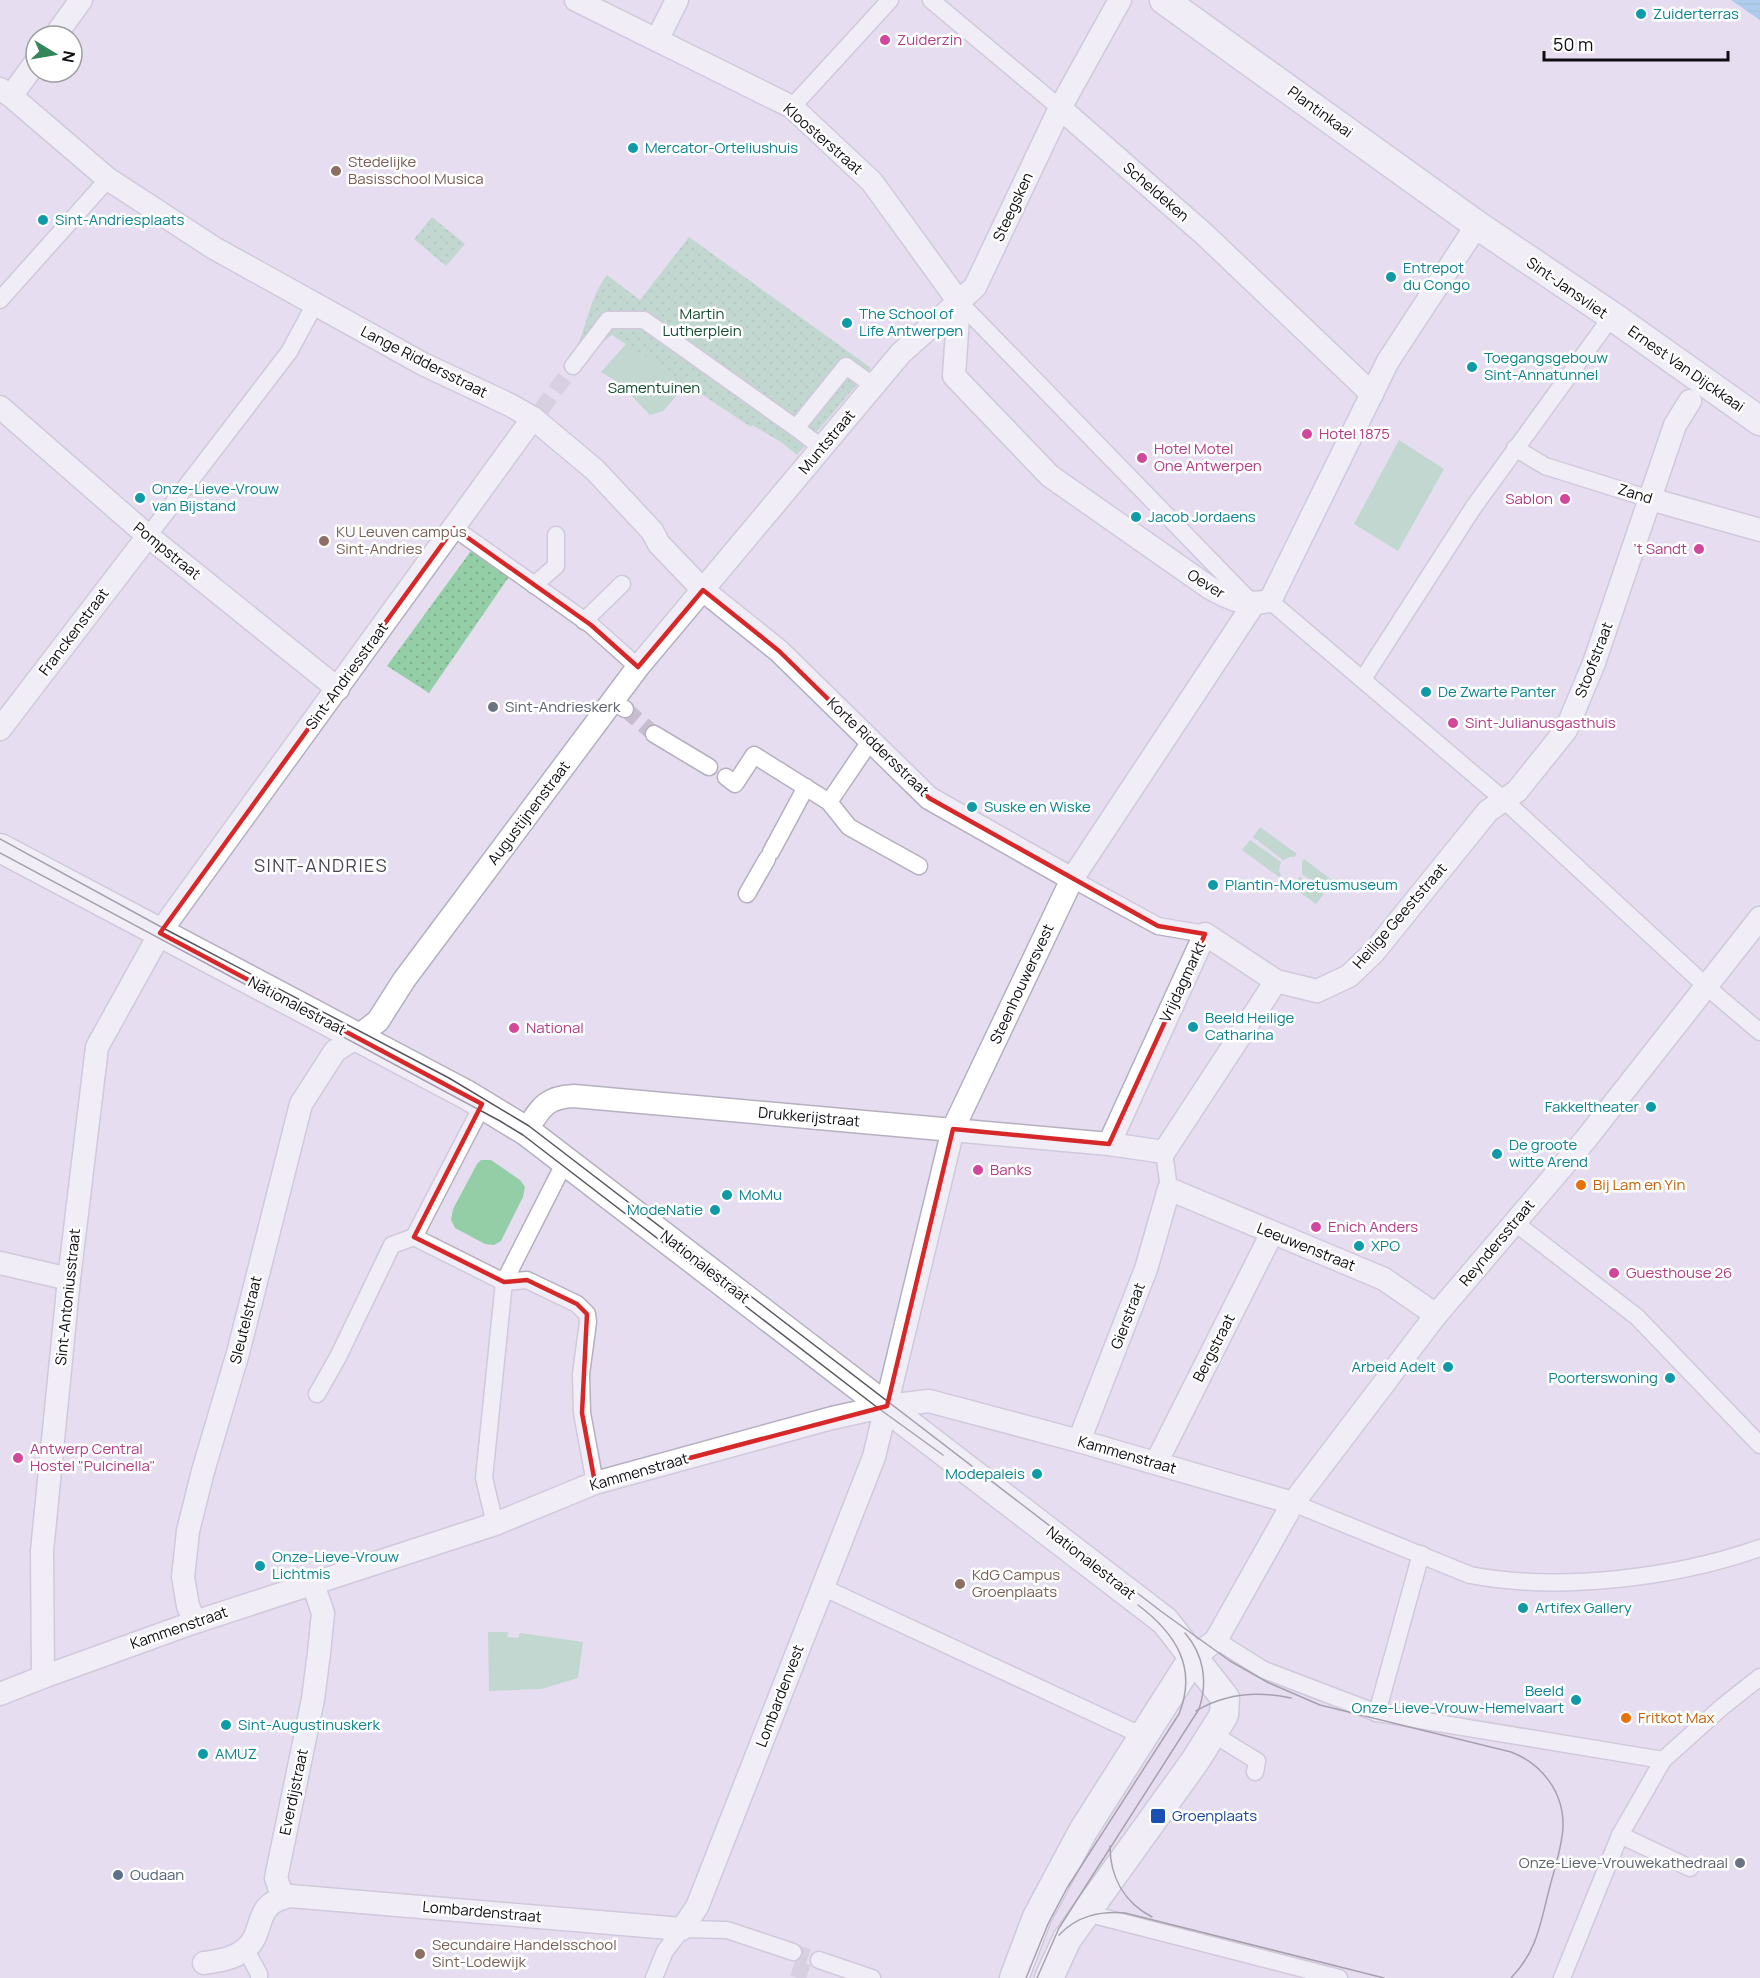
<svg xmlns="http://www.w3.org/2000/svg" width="1760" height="1978" viewBox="0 0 1760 1978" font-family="Manrope,sans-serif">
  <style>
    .green { fill: #94cea7 }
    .park { fill: url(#park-dots) }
    .water { fill: url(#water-rules) }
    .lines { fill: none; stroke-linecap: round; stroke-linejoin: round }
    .pedestrian-tunnel { stroke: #c6becf; stroke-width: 16; stroke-dasharray: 16 8; stroke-linecap: butt }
    .pedestrian-casing { stroke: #b6afc0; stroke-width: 19 }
    .minor-casing { stroke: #b6afc0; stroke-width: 25 }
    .tertiary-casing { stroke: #b6afc0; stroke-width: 31 }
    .pedestrian { stroke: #fff; stroke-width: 16 }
    .minor { stroke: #fff; stroke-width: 22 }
    .tertiary { stroke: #fff; stroke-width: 28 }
    .tram { stroke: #5a555f; stroke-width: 1.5 }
    .marked { fill: none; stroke: #d62828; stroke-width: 4.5; stroke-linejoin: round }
    .culture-dot { fill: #0f9aa8; stroke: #fff; stroke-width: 2 }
    .hotel-dot { fill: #d1479c; stroke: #fff; stroke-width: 2 }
    .education-dot { fill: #8d6e63; stroke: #fff; stroke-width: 2 }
    .worship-dot { fill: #6b7280; stroke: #fff; stroke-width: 2 }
    .food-dot { fill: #e8710a; stroke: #fff; stroke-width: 2 }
    .transit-dot { fill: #1a4fb4; stroke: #fff; stroke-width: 2 }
    .service-dot { fill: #5c6f8a; stroke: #fff; stroke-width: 2 }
    .labels { text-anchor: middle; stroke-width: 5; stroke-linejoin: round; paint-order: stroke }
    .culture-label { font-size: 15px; fill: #0d838f; stroke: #fff; text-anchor: start }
    .hotel-label { font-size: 15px; fill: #b23c85; stroke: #fff; text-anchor: start }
    .street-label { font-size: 15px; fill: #0e0b11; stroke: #fff }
    .education-label { font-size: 15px; fill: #785e54; stroke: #fff; text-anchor: start }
    .park-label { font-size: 15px; fill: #124d2d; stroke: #fff }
    .worship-label { font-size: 15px; fill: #5b616d; stroke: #fff; text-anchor: start }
    .food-label { font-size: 15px; fill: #c56008; stroke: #fff; text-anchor: start }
    .transit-label { font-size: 15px; fill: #164399; stroke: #fff; text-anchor: start }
    .service-label { font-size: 15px; fill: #4e5e75; stroke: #fff; text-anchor: start }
    .quarter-label { font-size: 18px; letter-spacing: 1.5px; fill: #4a4452; stroke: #fff }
  </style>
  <defs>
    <pattern id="park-dots" width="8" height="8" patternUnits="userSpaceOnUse" patternTransform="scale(1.5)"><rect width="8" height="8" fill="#94cea7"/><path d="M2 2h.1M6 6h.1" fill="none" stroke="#7eb08f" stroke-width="1.8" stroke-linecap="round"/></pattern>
    <pattern id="water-rules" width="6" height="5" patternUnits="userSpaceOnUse" patternTransform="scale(1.5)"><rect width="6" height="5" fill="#6cb8eb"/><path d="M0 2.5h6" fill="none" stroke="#5c9dc8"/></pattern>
  </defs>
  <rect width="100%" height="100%" fill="#e6def0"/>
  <g class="green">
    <polygon points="626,344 687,384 663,411 650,415 619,383 601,372"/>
    <polygon points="1399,440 1444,469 1398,551 1354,524"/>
    <polygon points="1260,827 1297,854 1294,857 1290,857 1283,860 1253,837"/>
    <polygon points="1250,840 1281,862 1279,870 1281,875 1279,877 1242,850"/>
    <polygon points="1304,859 1333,881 1326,891 1302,874 1302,862"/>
    <polygon points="1300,877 1324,894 1316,904 1287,883 1289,881 1297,880"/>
    <polygon points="481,1160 491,1160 520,1180 525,1187 523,1197 501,1241 494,1245 485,1244 455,1228 451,1220 453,1209 477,1164"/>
    <polygon points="488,1632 508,1632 507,1637 518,1638 520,1633 583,1642 578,1678 541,1689 489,1691"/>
  </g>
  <g class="park">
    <polygon points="432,217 465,244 446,266 414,239"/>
    <path d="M689 237 871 368 797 455 781 442 752 425 751 427 612 335 594 349 573 355C587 329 589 298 607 275L640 300Z"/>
    <polygon points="476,544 513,571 429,693 387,666"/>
  </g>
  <polygon class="water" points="1731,0 1760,0 1760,20"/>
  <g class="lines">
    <g class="pedestrian-tunnel">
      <polyline points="541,410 573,366"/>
      <polyline points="625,709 654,734"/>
      <polyline points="793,1952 819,1960"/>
      <polyline points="798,1978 805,1956"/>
    </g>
    <defs>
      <g id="pedestrian">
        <polyline points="931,0 1060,108"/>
        <polyline points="792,107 890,0"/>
        <polyline points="0,300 108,179"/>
        <polyline points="959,302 1253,604"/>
        <polyline points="573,366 608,320 644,320 796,428 846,366 874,386"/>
        <polyline points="796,428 822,448"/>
        <polyline points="1515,448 1545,466 1650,499"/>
        <polyline points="454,528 591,625 638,667"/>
        <polyline points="148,536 289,352 315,304"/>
        <polyline points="534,585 556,566 556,535"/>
        <polyline points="1270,601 1504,800 1707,987 1760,1032"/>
        <polyline points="584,621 622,584"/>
        <polyline points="1363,679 1473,508 1612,316"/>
        <polyline points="612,701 625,709"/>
        <polyline points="654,734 709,767"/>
        <polyline points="726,777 735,784 754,755 829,802 871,740"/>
        <polyline points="829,802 849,827 919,866"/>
        <polyline points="771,852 806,787"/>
        <polyline points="1072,879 1158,926 1205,934"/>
        <polyline points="747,894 767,859"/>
        <polyline points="1164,1152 1169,1189"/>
        <polyline points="1514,1222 1637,1317 1760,1445"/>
        <polyline points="414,1237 483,1104"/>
        <polyline points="414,1237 504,1282"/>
        <polyline points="504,1282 527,1280 577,1304 587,1314 588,1322 581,1374 582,1413 595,1483"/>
        <polyline points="317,1394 338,1357 392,1245 414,1237"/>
        <path d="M1293 1503 1470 1575C1559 1592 1675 1578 1760 1548"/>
        <polyline points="495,1524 484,1478 504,1282 566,1160"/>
        <polyline points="822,1587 1143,1736"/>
        <polyline points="1216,1640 1264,1670 1377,1713 1663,1760"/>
        <polyline points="1377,1713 1421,1554"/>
        <polyline points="1221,1739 1257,1761 1255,1772"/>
        <polyline points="1620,1835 1690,1868"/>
        <polyline points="1086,1913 1339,1978"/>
        <polyline points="246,1950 259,1974 259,1978"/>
        <polyline points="819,1960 872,1978"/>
        <polyline points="654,1978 665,1951 682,1929 727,1930 793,1952"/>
        <polyline points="1562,1978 1620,1835 1663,1760 1722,1707 1760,1677"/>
      </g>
      <g id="minor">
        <polyline points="576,0 792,107 872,182 959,302"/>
        <polyline points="55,36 81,0"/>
        <polyline points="657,40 677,0"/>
        <polyline points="0,89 11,96 108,179 214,248 423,364 510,405 533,418 595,470 652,531 659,544 703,590 779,651 929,798 1072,879"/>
        <polyline points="11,96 36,62"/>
        <polyline points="1060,108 1204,234 1372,394"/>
        <path d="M959 302 954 376 1050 476 1210 588C1231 600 1246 606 1270 601L1388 361 1477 225"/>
        <polyline points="0,407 148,536 338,689"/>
        <polyline points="1650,499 1760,530"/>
        <polyline points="0,729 148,536"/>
        <polyline points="1276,981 1164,1152 1109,1144 1205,934 1276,981 1317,991 1349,976 1374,952 1488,811 1517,791 1566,730 1594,663 1675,425 1690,401"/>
        <path d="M526 1131C540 1109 545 1097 574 1096L1109 1144"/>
        <polyline points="0,1263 69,1279"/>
        <polyline points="1079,1441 1146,1269 1169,1189 1384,1279 1436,1315"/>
        <polyline points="1156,1463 1272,1233"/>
        <polyline points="195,1622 188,1606 183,1577 188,1531 203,1471 238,1353 301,1104 335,1051 357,1037 378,1021 404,980 638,667 901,353 975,287 1060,108 1120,0"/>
        <polyline points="1193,1658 1216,1640 1293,1503 1436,1315 1586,1139 1760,918"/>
        <polyline points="43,1677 42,1551 69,1279 97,1047 163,928 533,418"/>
        <polyline points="0,1694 43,1677 195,1622 495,1524 595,1483 832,1418 887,1406 929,1401 1079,1441 1293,1503"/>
        <polyline points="283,1898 276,1878 313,1699 319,1653 323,1613 313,1584"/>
        <path d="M204 1963C218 1961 233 1959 244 1950 267 1934 250 1904 290 1896L682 1929 697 1907 874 1457 953 1129 1072 879 1253 605"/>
      </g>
      <g id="tertiary">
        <polyline points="1164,0 1477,225 1612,316 1760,421"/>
        <polyline points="0,848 467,1095 526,1131 1165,1621 1225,1698 1224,1715 1195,1761 1067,1939 1049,1978"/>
        <polyline points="1014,1978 1037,1917 1083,1831 1193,1658"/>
      </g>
    </defs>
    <use href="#pedestrian" class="pedestrian-casing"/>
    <use href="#minor" class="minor-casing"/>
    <use href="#tertiary" class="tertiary-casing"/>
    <use href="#pedestrian" class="pedestrian"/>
    <use href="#minor" class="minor"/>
    <use href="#tertiary" class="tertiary"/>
    <g class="tram">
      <path d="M0 839 163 928 449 1078 529 1126 1162 1612 1230 1661 1269 1683 1320 1705 1511 1752C1542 1764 1564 1792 1563 1827 1562 1848 1554 1870 1549 1890 1540 1925 1537 1951 1511 1978"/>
      <polyline points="0,853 500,1121 523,1135 878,1408 943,1455"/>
      <path d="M1196 1711C1226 1693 1258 1691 1291 1698"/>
      <path d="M1110 1846C1110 1877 1124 1902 1152 1917"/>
      <path d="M1059 1935C1077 1916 1099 1911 1125 1913L1384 1978"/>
      <path d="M1026 1978 1048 1924 1067 1888 1179 1714C1198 1667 1175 1633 1138 1605"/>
      <path d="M1037 1978 1059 1928 1199 1709C1208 1682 1204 1655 1185 1633"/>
    </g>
  </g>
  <path d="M0 0H1760V1978H0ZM454 528 591 625 638 667 703 590 779 651 929 798 1158 926 1205 934 1109 1144 953 1129 887 1406 595 1483 582 1413 587 1314 577 1304 527 1280 504 1282 414 1237 482 1104 160 933Z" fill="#e6def0" fill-opacity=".55" fill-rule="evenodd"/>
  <path class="marked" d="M454 528 591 625 638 667 703 590 779 651 929 798 1158 926 1205 934 1109 1144 953 1129 887 1406 595 1483 582 1413 587 1314 577 1304 527 1280 504 1282 414 1237 482 1104 160 933Z"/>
  <g class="culture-dot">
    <circle cx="1641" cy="14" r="6"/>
    <circle cx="633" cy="148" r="6"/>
    <circle cx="43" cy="220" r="6"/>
    <circle cx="1391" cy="277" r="6"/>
    <circle cx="847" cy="323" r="6"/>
    <circle cx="1472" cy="367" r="6"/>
    <circle cx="140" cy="498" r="6"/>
    <circle cx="1136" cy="517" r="6"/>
    <circle cx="1426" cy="692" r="6"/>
    <circle cx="972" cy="807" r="6"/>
    <circle cx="1213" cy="885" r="6"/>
    <circle cx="1193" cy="1027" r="6"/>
    <circle cx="1651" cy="1107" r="6"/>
    <circle cx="1497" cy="1154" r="6"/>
    <circle cx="727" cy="1195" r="6"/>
    <circle cx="715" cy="1210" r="6"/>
    <circle cx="1359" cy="1246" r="6"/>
    <circle cx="1448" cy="1367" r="6"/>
    <circle cx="1670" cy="1378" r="6"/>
    <circle cx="1037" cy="1474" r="6"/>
    <circle cx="260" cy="1566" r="6"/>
    <circle cx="1523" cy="1608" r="6"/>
    <circle cx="1576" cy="1700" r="6"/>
    <circle cx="226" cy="1725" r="6"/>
    <circle cx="203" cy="1754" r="6"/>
  </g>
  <g class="hotel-dot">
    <circle cx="885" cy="40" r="6"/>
    <circle cx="1307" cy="434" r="6"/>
    <circle cx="1142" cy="458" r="6"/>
    <circle cx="1565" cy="499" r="6"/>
    <circle cx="1699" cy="549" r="6"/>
    <circle cx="1453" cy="723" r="6"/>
    <circle cx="514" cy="1028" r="6"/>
    <circle cx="978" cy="1170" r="6"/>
    <circle cx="1316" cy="1227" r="6"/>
    <circle cx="1614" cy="1273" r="6"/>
    <circle cx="18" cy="1458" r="6"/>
  </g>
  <g class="education-dot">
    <circle cx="336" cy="171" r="6"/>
    <circle cx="324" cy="541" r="6"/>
    <circle cx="960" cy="1584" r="6"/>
    <circle cx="420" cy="1954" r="6"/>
  </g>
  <g class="worship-dot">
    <circle cx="493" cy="707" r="6"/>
    <circle cx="1740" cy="1863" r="6"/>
  </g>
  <g class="food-dot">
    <circle cx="1581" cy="1185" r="6"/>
    <circle cx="1626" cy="1718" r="6"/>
  </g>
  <rect class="transit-dot" x="1150" y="1808" width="16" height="16" rx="3"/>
  <circle class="service-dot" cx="118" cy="1875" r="6"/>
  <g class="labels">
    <g class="culture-label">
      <text x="1653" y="19">Zuiderterras</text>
      <text x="645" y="153">Mercator-Orteliushuis</text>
      <text x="55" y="225">Sint-Andriesplaats</text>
      <text x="1403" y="273">Entrepot<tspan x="1403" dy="17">du Congo</tspan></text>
      <text x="859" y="319">The School of<tspan x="859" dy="17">Life Antwerpen</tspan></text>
      <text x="1484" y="363">Toegangsgebouw<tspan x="1484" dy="17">Sint-Annatunnel</tspan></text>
      <text x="152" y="494">Onze-Lieve-Vrouw<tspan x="152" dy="17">van Bijstand</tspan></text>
      <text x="1148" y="522">Jacob Jordaens</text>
      <text x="1438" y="697">De Zwarte Panter</text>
      <text x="984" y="812">Suske en Wiske</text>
      <text x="1225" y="890">Plantin-Moretusmuseum</text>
      <text x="1205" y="1023">Beeld Heilige<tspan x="1205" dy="17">Catharina</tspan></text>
      <text x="1639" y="1112" text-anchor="end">Fakkeltheater</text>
      <text x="1509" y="1150">De groote<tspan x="1509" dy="17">witte Arend</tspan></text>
      <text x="739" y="1200">MoMu</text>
      <text x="703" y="1215" text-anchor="end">ModeNatie</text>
      <text x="1371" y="1251">XPO</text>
      <text x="1436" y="1372" text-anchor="end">Arbeid Adelt</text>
      <text x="1658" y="1383" text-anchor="end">Poorterswoning</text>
      <text x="1025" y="1479" text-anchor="end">Modepaleis</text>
      <text x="272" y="1562">Onze-Lieve-Vrouw<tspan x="272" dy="17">Lichtmis</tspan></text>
      <text x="1535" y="1613">Artifex Gallery</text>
      <text x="1564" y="1696" text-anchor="end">Beeld<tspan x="1564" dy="17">Onze-Lieve-Vrouw-Hemelvaart</tspan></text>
      <text x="238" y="1730">Sint-Augustinuskerk</text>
      <text x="215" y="1759">AMUZ</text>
    </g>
    <g class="hotel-label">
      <text x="897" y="45">Zuiderzin</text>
      <text x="1319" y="439">Hotel 1875</text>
      <text x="1154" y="454">Hotel Motel<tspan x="1154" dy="17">One Antwerpen</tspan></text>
      <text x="1553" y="504" text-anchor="end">Sablon</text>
      <text x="1687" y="554" text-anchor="end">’t Sandt</text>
      <text x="1465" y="728">Sint-Julianusgasthuis</text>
      <text x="526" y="1033">National</text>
      <text x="990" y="1175">Banks</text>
      <text x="1328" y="1232">Enich Anders</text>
      <text x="1626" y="1278">Guesthouse 26</text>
      <text x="30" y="1454">Antwerp Central<tspan x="30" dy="17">Hostel "Pulcinella"</tspan></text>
    </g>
    <g class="street-label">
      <text transform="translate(1320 112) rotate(36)" y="5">Plantinkaai</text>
      <text transform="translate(823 139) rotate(41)" y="5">Kloosterstraat</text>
      <text transform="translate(1156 192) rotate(41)" y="5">Scheldeken</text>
      <text transform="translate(1013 207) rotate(-65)" y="5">Steegsken</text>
      <text transform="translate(1567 288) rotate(35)" y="5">Sint-Jansvliet</text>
      <text transform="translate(424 362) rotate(27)" y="5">Lange Riddersstraat</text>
      <text transform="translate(1686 369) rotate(35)" y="5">Ernest Van Dijckkaai</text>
      <text transform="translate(827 442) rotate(-50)" y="5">Muntstraat</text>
      <text transform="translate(1635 494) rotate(17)" y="5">Zand</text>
      <text transform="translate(167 551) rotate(39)" y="5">Pompstraat</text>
      <text transform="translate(1206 584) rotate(32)" y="5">Oever</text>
      <text transform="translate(74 632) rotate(-53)" y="5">Franckenstraat</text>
      <text transform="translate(1594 660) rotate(-69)" y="5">Stoofstraat</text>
      <text transform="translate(347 676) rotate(-54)" y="5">Sint-Andriesstraat</text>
      <text transform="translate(878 747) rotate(44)" y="5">Korte Riddersstraat</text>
      <text transform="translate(529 813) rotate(-53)" y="5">Augustijnenstraat</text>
      <text transform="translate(1400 916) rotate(-49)" y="5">Heilige Geeststraat</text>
      <text transform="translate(1183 982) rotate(-65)" y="5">Vrijdagmarkt</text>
      <text transform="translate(1022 984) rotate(-65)" y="5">Steenhouwersvest</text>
      <text transform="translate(297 1006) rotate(28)" y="5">Nationalestraat</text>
      <text transform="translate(809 1117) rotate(5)" y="5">Drukkerijstraat</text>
      <text transform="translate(1497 1243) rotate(-50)" y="5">Reyndersstraat</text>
      <text transform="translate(1306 1247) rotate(22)" y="5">Leeuwenstraat</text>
      <text transform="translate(705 1267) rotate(38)" y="5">Nationalestraat</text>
      <text transform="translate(68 1297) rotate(-84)" y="5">Sint-Antoniusstraat</text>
      <text transform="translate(1128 1316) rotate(-69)" y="5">Gierstraat</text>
      <text transform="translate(246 1320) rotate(-76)" y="5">Sleutelstraat</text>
      <text transform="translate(1214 1348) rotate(-63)" y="5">Bergstraat</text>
      <text transform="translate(1127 1455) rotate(16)" y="5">Kammenstraat</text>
      <text transform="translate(639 1472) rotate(-16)" y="5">Kammenstraat</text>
      <text transform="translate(1091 1563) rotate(38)" y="5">Nationalestraat</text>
      <text transform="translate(179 1628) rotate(-19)" y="5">Kammenstraat</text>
      <text transform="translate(780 1696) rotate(-69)" y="5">Lombardenvest</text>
      <text transform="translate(294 1792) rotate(-78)" y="5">Everdijstraat</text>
      <text transform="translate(482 1912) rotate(5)" y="5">Lombardenstraat</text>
    </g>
    <g class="education-label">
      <text x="348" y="167">Stedelijke<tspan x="348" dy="17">Basisschool Musica</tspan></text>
      <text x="336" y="537">KU Leuven campus<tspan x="336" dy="17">Sint-Andries</tspan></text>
      <text x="972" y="1580">KdG Campus<tspan x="972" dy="17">Groenplaats</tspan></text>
      <text x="432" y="1950">Secundaire Handelsschool<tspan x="432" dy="17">Sint-Lodewijk</tspan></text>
    </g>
    <g class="park-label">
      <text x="702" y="319">Martin<tspan x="702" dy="17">Lutherplein</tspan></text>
      <text x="654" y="393">Samentuinen</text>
    </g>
    <g class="worship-label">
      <text x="505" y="712">Sint-Andrieskerk</text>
      <text x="1728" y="1868" text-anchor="end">Onze-Lieve-Vrouwekathedraal</text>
    </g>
    <g class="food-label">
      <text x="1593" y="1190">Bij Lam en Yin</text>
      <text x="1638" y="1723">Fritkot Max</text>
    </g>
    <g class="transit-label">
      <text x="1172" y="1821">Groenplaats</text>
    </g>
    <g class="service-label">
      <text x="130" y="1880">Oudaan</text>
    </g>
    <g class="quarter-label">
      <text x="321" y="872">SINT-ANDRIES</text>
    </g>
  </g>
  <g transform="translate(54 54) rotate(101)"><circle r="28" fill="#ffffff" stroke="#9f9da0" stroke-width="1.5"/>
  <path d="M0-4.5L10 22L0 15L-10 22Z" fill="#338658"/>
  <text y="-9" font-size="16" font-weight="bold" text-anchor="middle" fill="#0e0b11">N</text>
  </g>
  <path d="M1544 51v9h184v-9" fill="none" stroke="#0e0b11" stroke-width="3"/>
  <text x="1553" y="51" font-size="18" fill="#0e0b11" stroke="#ffffff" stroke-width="4.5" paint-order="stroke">50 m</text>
</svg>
